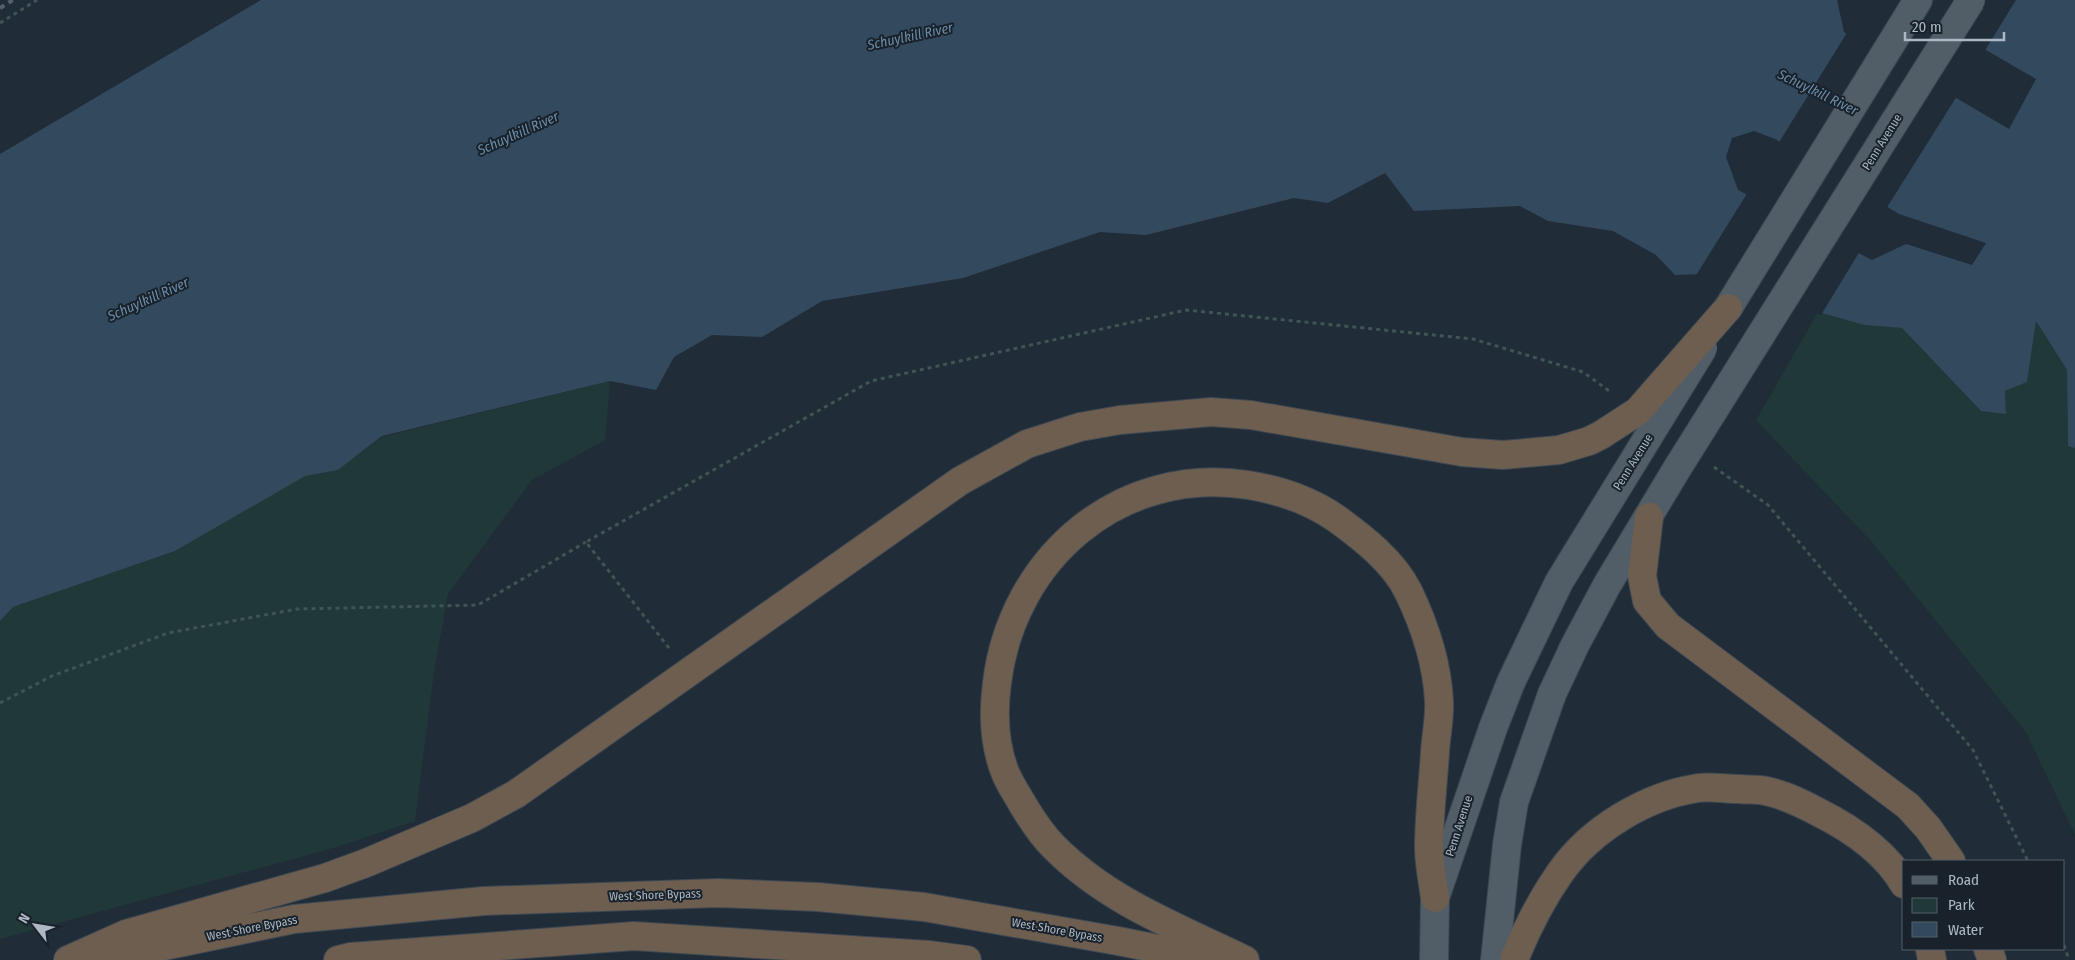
<svg xmlns="http://www.w3.org/2000/svg" width="2075" height="960" viewBox="0 0 2075 960" font-family="'Fira Sans Condensed',sans-serif">
  <style>
    .green { fill: #213838 }
    .water { fill: #334a5e; fill-rule: evenodd }
    .pier { fill: #202c37 }
    .lines { fill: none; stroke-linecap: round; stroke-linejoin: round }
    .primary-casing { stroke: #3c4751; stroke-width: 30 }
    .motorway-casing { stroke: #3e4852; stroke-width: 30 }
    .path { stroke: #3f5454; stroke-width: 3; stroke-dasharray: 4 4; stroke-linecap: butt }
    .primary { stroke: #515d67; stroke-width: 28 }
    .motorway { stroke: #6d5e50; stroke-width: 28 }
    .rail { stroke: #55626e; stroke-width: 4; stroke-dasharray: 5 5; stroke-linecap: butt }
    .primary-bridge-casing { stroke: #3c4751; stroke-width: 30; stroke-linecap: butt }
    .motorway-bridge-casing { stroke: #3e4852; stroke-width: 30; stroke-linecap: butt }
    .primary-bridge { stroke: #515d67; stroke-width: 28 }
    .motorway-bridge { stroke: #6d5e50; stroke-width: 28 }
    .labels { text-anchor: middle; stroke-width: 4; stroke-linejoin: round; paint-order: stroke }
    .street-label { font-size: 12px; fill: #adb8c4; stroke: #19222b }
    .water-label { font-size: 14px; font-style: italic; fill: #6d8da9; stroke: #19222b }
  </style>
  <rect width="100%" height="100%" fill="#202c37"/>
  <g class="green">
    <polygon points="1818,312 1864,325 1902,328 1981,411 2006,413 2005,391 2027,382 2036,321 2067,370 2068,445 2075,448 2075,835 2026,732 1872,542 1756,420"/>
    <polygon points="610,381 605,440 532,480 448,594 434,672 415,821 337,847 0,939 0,621 13,607 175,551 305,475 338,470 382,437"/>
  </g>
  <path class="water" d="M261 0H1837L1844 32 2009 129 2036 79 1899 0H2075V448L2068 446 2067 370 2036 321 2027 382 2005 391 2006 414 1981 411 1902 328 1864 325 1818 312 1777 272 1675 275 1656 255 1613 231 1548 221 1520 206 1414 211 1385 173 1328 203 1294 198 1146 235 1100 232 963 278 822 301 762 337 712 335 674 357 656 390 610 381 382 436 338 470 305 476 175 551 13 607 0 621V154ZM1754 131 1775 139 1899 214 1986 243 1972 265 1906 244 1872 260 1738 190 1726 157 1732 138Z"/>
  <g class="pier">
    <polygon points="1897,0 2016,0 1984,52"/>
    <polygon points="1848,31 1957,96 1886,209 1778,144"/>
    <polygon points="1748,192 1860,251 1821,315 1816,313 1776,275 1695,277"/>
  </g>
  <g class="lines">
    <defs>
      <g id="primary">
        <polyline points="1728,308 1918,0"/>
        <polyline points="1434,960 1435,898 1493,728 1511,682 1559,582 1639,452"/>
        <polyline points="1495,960 1507,845 1514,802 1552,694 1575,645 1607,585 1678,467"/>
      </g>
      <g id="motorway">
        <polyline points="1649,517 1642,576 1647,601 1668,626 1908,806 1928,828 1951,861"/>
        <polyline points="1930,949 1932,960"/>
        <polyline points="1988,949 1992,960"/>
        <polyline points="68,960 126,934 325,878 366,863 472,818 516,794 960,481 1027,444 1080,427 1120,420 1211,412 1251,415 1462,452 1503,455 1559,450"/>
        <polyline points="97,960 294,919 484,901 718,893 818,897 924,907 1118,941 1213,960"/>
        <polyline points="338,960 350,957 634,936 929,955 967,960"/>
        <path d="M1245 960C1177 927 1107 901 1053 846 1041 834 1032 820 1023 805 1017 794 1009 783 1005 772 994 744 993 713 997 683 1012 558 1120 465 1248 485 1279 490 1310 500 1337 519 1363 538 1393 561 1408 591 1425 626 1437 662 1439 701 1440 718 1436 735 1435 752 1433 784 1429 816 1429 848 1429 864 1433 882 1435 898"/>
        <path d="M1514 960C1526 930 1541 900 1560 873 1590 830 1645 796 1698 788 1711 786 1726 789 1739 789 1748 790 1757 789 1766 791 1785 795 1801 803 1818 812 1852 829 1885 851 1904 884"/>
      </g>
    </defs>
    <use href="#primary" class="primary-casing"/>
    <use href="#motorway" class="motorway-casing"/>
    <g class="path">
      <polyline points="0,23 37,0"/>
      <polyline points="1714,467 1768,505 1973,750 2028,861"/>
      <polyline points="669,648 586,542 871,381 1186,310 1473,339 1583,372 1612,393"/>
      <polyline points="0,703 52,676 168,633 297,609 478,605 586,542"/>
      <polyline points="2064,945 2069,960"/>
    </g>
    <use href="#primary" class="primary"/>
    <use href="#motorway" class="motorway"/>
    <polyline class="rail" points="0,8 13,0"/>
    <defs>
      <g id="primary-bridge">
        <polyline points="1639,452 1703,348"/>
        <polyline points="1678,467 1971,0"/>
      </g>
      <polyline id="motorway-bridge" points="1559,450 1589,441 1601,435 1638,411 1728,308"/>
    </defs>
    <use href="#primary-bridge" class="primary-bridge-casing"/>
    <use href="#motorway-bridge" class="motorway-bridge-casing"/>
    <use href="#primary-bridge" class="primary-bridge"/>
    <use href="#motorway-bridge" class="motorway-bridge"/>
  </g>
  <g class="labels">
    <g class="street-label">
      <text transform="translate(1882 142) rotate(-58)" y="4">Penn Avenue</text>
      <text transform="translate(1633 462) rotate(-58)" y="4">Penn Avenue</text>
      <text transform="translate(1459 826) rotate(-72)" y="4">Penn Avenue</text>
      <text transform="translate(655 895) rotate(-2)" y="4">West Shore Bypass</text>
      <text transform="translate(252 928) rotate(-11)" y="4">West Shore Bypass</text>
      <text transform="translate(1057 930) rotate(10)" y="4">West Shore Bypass</text>
    </g>
    <g class="water-label">
      <text transform="translate(910 36) rotate(-12)" y="5">Schuylkill River</text>
      <text transform="translate(1818 92) rotate(26)" y="5">Schuylkill River</text>
      <text transform="translate(518 133) rotate(-24)" y="5">Schuylkill River</text>
      <text transform="translate(148 299) rotate(-24)" y="5">Schuylkill River</text>
    </g>
  </g>
  <rect x="1902" y="860" width="162" height="90" fill="#19222b" stroke="#545e68"/>
  <rect x="1912" y="876" width="25" height="8" fill="#515d67" stroke="#545e68"/>
  <text x="1948" y="885" font-size="15" fill="#adb8c4">Road</text>
  <rect x="1912" y="898" width="25" height="15" fill="#213838" stroke="#545e68"/>
  <text x="1948" y="910" font-size="15" fill="#adb8c4">Park</text>
  <rect x="1912" y="922" width="25" height="15" fill="#334a5e" stroke="#545e68"/>
  <text x="1948" y="935" font-size="15" fill="#adb8c4">Water</text>
  <g transform="translate(35 925) rotate(301)" stroke="#19222b" stroke-width="4" paint-order="stroke">
  <path d="M0-4L9 19L0 12L-9 19Z" fill="#adb8c4"/>
  <text y="-8" font-size="14" font-weight="bold" text-anchor="middle" fill="#adb8c4">N</text>
  </g>
  <path d="M1905 32v8h99v-8" fill="none" stroke="#adb8c4" stroke-width="2.5"/>
  <text x="1912" y="32" font-size="15" fill="#adb8c4" stroke="#19222b" stroke-width="4" paint-order="stroke">20 m</text>
</svg>
